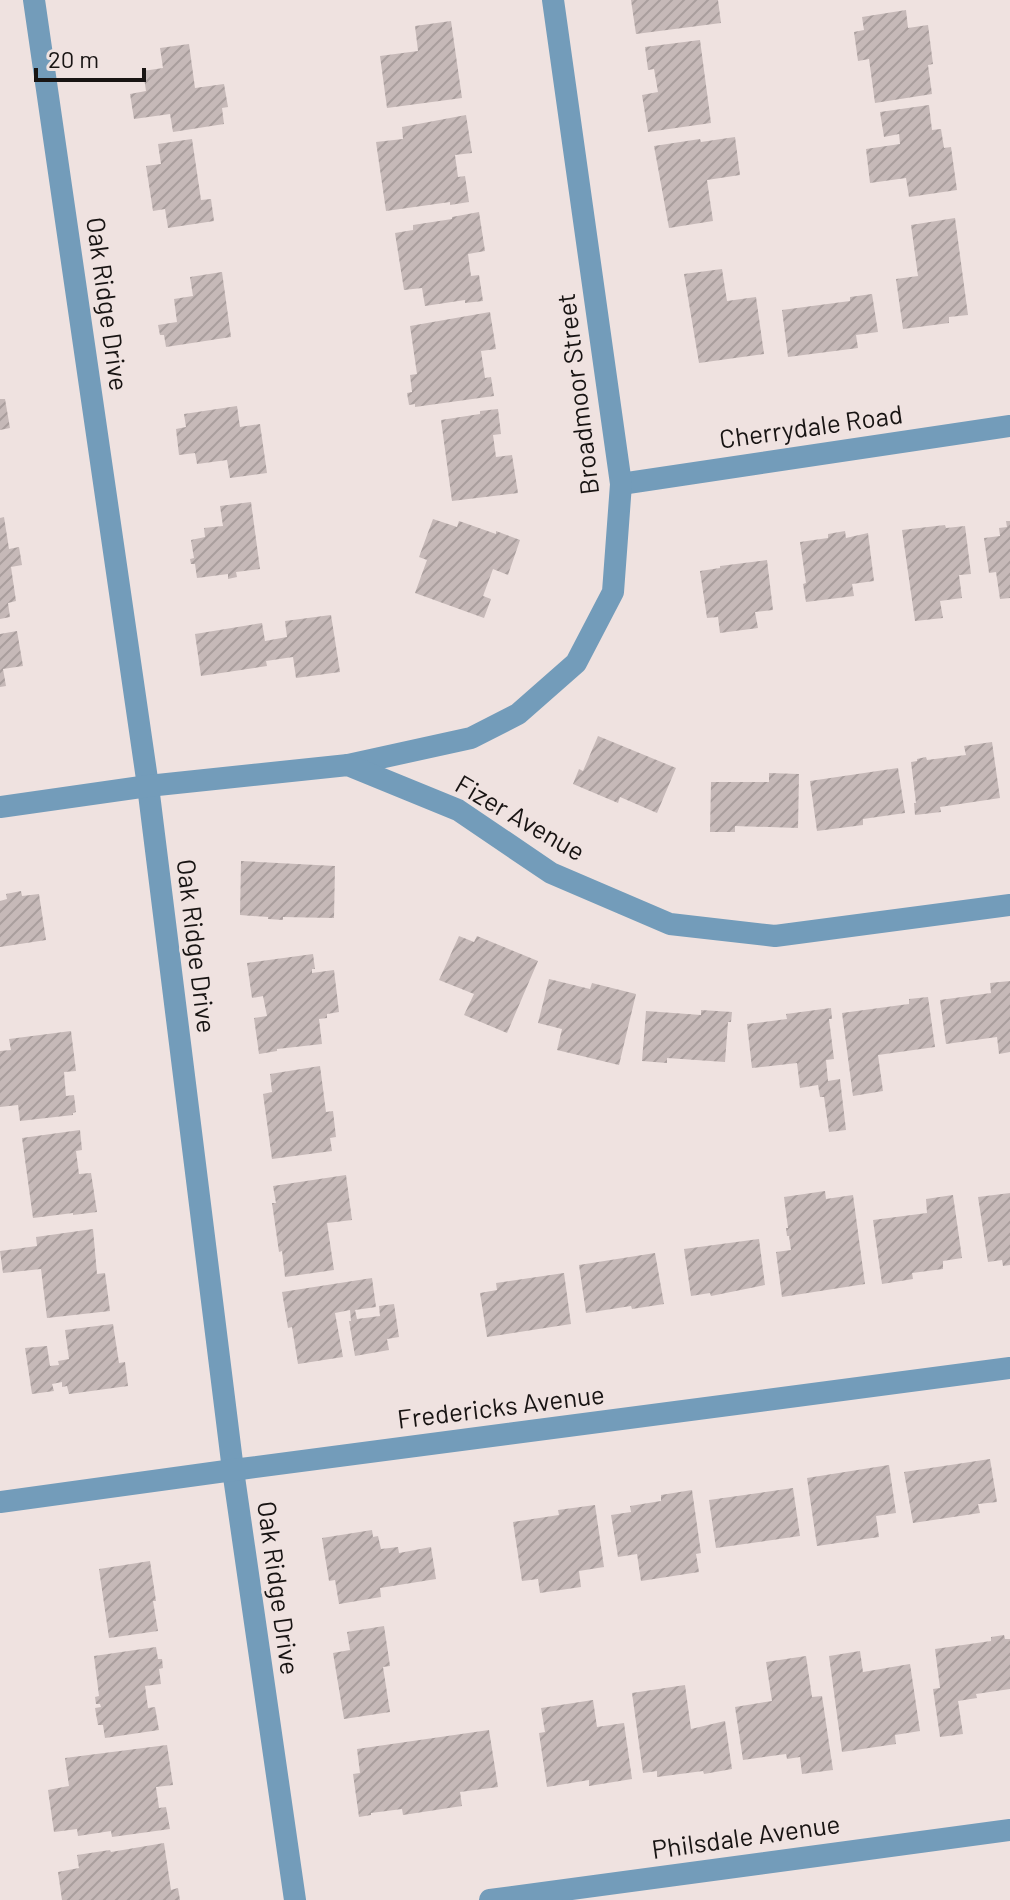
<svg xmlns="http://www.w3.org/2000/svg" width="1010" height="1900" viewBox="0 0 1010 1900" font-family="Barlow,sans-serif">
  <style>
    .building { fill: url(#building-hatch) }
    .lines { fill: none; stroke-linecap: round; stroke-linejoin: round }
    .minor { stroke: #739cba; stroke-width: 22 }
    .labels { text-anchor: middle; stroke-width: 6; stroke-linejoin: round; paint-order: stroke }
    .street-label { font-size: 26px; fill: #181413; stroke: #efe2e0 }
  </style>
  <defs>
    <pattern id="building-hatch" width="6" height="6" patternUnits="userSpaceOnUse" patternTransform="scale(2)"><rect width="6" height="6" fill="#c6b9b8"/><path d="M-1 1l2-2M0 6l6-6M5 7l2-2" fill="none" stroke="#a99e9d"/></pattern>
  </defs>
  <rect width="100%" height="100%" fill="#efe2e0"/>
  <g class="building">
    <polygon points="631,0 718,0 721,23 636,34"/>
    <polygon points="906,10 908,28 928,25 933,64 928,65 932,94 875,103 869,59 858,61 854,32 864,30 862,17"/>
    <polygon points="451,21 462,98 387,108 380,56 418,51 415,26"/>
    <polygon points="700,40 711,123 648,132 642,95 658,92 654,69 648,70 645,47"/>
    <polygon points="189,44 195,88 224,84 228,107 222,108 224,124 173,132 170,114 134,119 130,94 146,91 143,71 163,68 160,48"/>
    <polygon points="929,105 932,130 941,129 944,148 951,147 957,190 909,197 906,178 870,183 866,149 900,144 899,134 884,137 880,112"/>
    <polygon points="466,115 472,153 455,155 458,177 465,176 469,202 450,205 450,202 386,211 376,142 403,139 402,127"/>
    <polygon points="735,137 740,175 707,180 713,221 669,228 654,146 700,139 701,142"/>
    <polygon points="192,139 201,200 211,199 214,221 168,228 165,209 153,211 146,166 161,164 158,144"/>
    <polygon points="479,212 485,251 468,254 471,276 479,275 483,301 465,303 465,300 425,306 422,288 404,290 395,233 413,230 413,225 452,219 452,217"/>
    <polygon points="955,218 968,315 949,317 949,323 903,329 896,279 918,276 911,225"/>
    <polygon points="722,269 727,301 756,297 764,354 699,363 684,274"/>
    <polygon points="222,272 231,337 166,347 164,335 160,335 158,325 177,322 174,299 193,296 190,277"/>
    <polygon points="872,294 878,332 856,335 858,348 788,357 782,310 850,301 850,297"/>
    <polygon points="490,312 496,349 481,351 485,378 491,377 494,396 415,407 415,404 409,405 407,393 412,392 410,375 417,374 410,326"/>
    <polygon points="0,399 5,399 10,428 0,430"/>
    <polygon points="237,406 240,427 260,424 267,473 230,478 227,460 197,464 195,453 179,455 176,429 186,427 184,414"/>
    <polygon points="498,409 501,434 493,435 496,457 512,455 518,493 452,501 441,420 480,414 480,411"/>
    <polygon points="251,502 260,569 236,572 237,577 228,579 228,574 197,578 195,564 191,564 190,559 194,558 191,540 205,537 204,528 223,526 220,506"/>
    <polygon points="4,517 9,549 19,547 22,565 11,567 16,601 8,603 10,617 0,619 0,518"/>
    <polygon points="433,519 457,527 459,521 496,534 496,531 520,540 508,575 493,569 483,596 491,599 484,618 415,593 427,560 419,557"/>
    <polygon points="1006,521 1010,521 1010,598 1000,599 996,572 989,573 984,538 1000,536 999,528 1007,527"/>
    <polygon points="945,525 946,528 965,526 971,574 959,575 962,598 940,601 943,618 915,621 902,530"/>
    <polygon points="845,531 846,538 868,533 874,581 852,584 854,596 806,602 803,584 806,583 800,542 828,538 828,534"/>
    <polygon points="767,560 773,610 755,612 758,628 720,633 718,617 707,618 700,571 720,568 720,566"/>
    <polygon points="331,615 340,672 296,678 293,657 266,661 267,666 201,676 195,634 262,623 265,641 287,637 285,621"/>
    <polygon points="17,631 23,666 3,669 6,686 0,687 0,634"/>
    <polygon points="598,736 676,768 657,813 620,797 618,803 573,784 579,769 583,771"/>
    <polygon points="992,742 1000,798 940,807 941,812 915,815 914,803 916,803 911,762 917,761 917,759 926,757 927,760 966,755 964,746"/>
    <polygon points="898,768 905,813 863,819 863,825 817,831 810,781"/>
    <polygon points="769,773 799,774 798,828 735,826 735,832 710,832 711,782 769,782"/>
    <polygon points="241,861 335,866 334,918 283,917 283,920 268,919 268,917 240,915"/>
    <polygon points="21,891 22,896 39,894 46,940 0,947 0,901 7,899 6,894"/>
    <polygon points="459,936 474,942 477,936 538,961 507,1033 464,1015 474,994 439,980"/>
    <polygon points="313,954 315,969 312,969 312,973 334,970 339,1012 327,1014 327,1018 319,1019 322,1044 277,1049 277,1051 259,1054 254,1018 267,1016 263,996 252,998 247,963"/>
    <polygon points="549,979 590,989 592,983 636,994 619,1065 557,1050 562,1029 538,1023"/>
    <polygon points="1010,981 1010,1052 999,1054 997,1037 946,1044 940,1000 991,993 990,983"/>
    <polygon points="928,997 935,1047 878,1055 883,1091 853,1096 842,1013 909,1004 909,999"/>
    <polygon points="831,1008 832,1019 829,1019 834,1059 826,1060 828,1081 840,1079 846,1130 829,1132 824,1097 820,1097 818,1085 800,1088 797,1063 752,1068 747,1024 787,1019 786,1014"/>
    <polygon points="701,1010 732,1012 731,1022 728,1022 725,1062 667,1058 667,1063 642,1061 646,1011 701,1015"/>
    <polygon points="71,1031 76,1071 64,1072 66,1096 74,1095 76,1112 73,1113 73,1115 20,1121 18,1105 0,1107 0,1051 11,1050 9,1039"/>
    <polygon points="320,1066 326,1112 333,1111 336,1137 330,1138 332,1151 272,1159 263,1094 272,1092 270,1074"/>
    <polygon points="80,1130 82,1150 76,1151 79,1174 91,1173 97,1212 73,1215 73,1213 33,1218 22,1138"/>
    <polygon points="346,1175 352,1220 327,1223 334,1270 285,1277 282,1251 279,1252 272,1203 276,1203 273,1186"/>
    <polygon points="825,1191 826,1199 853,1195 865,1284 782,1297 776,1252 791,1250 789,1236 787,1236 786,1228 788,1228 784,1197"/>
    <polygon points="1010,1193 1010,1265 1003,1266 1002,1260 988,1262 978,1197"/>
    <polygon points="953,1195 962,1258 943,1261 943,1269 912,1273 913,1279 882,1284 873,1220 927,1213 926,1199"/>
    <polygon points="93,1229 97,1274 105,1273 110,1311 47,1318 41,1269 3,1273 0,1251 37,1246 36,1237"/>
    <polygon points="759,1239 765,1285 711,1296 710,1293 691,1296 684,1249"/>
    <polygon points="655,1253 664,1304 632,1309 631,1306 586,1313 579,1265"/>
    <polygon points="564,1273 571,1324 487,1337 480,1293 497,1290 496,1283"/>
    <polygon points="372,1278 376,1307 355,1310 357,1319 380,1316 379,1306 394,1304 399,1337 387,1339 389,1350 355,1356 349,1321 351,1321 350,1310 335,1313 343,1357 298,1364 292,1327 288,1328 282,1292"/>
    <polygon points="113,1324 119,1363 125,1362 128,1386 69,1394 67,1386 62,1387 62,1382 52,1384 54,1391 32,1394 25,1348 47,1346 50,1366 59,1365 58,1361 69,1359 65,1330"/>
    <polygon points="990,1459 997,1502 978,1504 980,1513 913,1523 904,1472"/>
    <polygon points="889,1465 896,1513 876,1516 879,1537 817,1546 807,1478"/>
    <polygon points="793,1488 800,1536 716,1548 709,1500"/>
    <polygon points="692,1490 701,1553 696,1554 699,1572 641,1581 637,1554 618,1557 611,1515 631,1512 630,1506 661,1501 661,1495"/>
    <polygon points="595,1505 604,1567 579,1571 581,1587 540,1593 538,1579 522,1581 513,1522 559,1515 558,1510"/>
    <polygon points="372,1530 373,1537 378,1536 381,1549 398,1547 399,1553 431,1547 436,1579 380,1588 381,1597 339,1604 335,1580 329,1581 322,1538"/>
    <polygon points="150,1561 156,1601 153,1601 158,1631 109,1638 99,1569"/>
    <polygon points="384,1626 390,1666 383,1667 390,1712 344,1719 333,1653 350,1650 347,1632"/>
    <polygon points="1004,1635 1005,1639 1010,1639 1010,1689 976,1694 977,1698 958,1701 963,1734 940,1737 933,1689 940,1688 935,1649 991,1641 991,1637"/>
    <polygon points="156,1647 158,1659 162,1659 163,1668 159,1669 161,1684 145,1686 148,1708 155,1707 159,1730 105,1738 103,1725 98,1725 95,1708 101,1707 100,1704 96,1704 95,1697 99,1696 94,1656"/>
    <polygon points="860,1651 863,1672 910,1664 920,1731 895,1735 896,1744 842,1752 829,1656"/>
    <polygon points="806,1656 812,1697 822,1696 833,1770 802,1774 800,1757 787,1759 786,1754 743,1760 735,1707 772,1701 766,1662"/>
    <polygon points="685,1685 691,1729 725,1721 732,1769 704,1774 703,1771 657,1777 657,1771 643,1773 632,1693"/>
    <polygon points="593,1700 597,1727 624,1723 632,1779 589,1786 589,1780 547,1787 539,1733 545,1732 541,1708"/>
    <polygon points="489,1730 498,1787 460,1792 462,1806 403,1815 402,1809 371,1813 371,1815 359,1817 353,1774 360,1773 357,1749"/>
    <polygon points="167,1745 173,1785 156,1787 159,1808 166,1807 170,1829 112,1837 111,1831 78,1836 77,1829 54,1832 48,1790 69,1786 65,1758"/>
    <polygon points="164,1843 171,1890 178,1888 180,1900 62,1900 58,1872 79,1868 77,1855 110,1850 111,1852"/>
  </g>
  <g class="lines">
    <g class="minor">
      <polyline points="34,0 148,786 233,1470 295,1900"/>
      <polyline points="621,484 1010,426"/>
      <polyline points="348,765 471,738 518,714 576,663 613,592 621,484 553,0"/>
      <polyline points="0,807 148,786 348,765 458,810 551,873 670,924 775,936 1010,905"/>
      <polyline points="0,1502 233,1470 1010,1368"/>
      <polyline points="490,1900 1010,1830"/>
    </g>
  </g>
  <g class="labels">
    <g class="street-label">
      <text transform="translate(107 304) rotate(82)" y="9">Oak Ridge Drive</text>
      <text transform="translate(578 394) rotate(-97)" y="9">Broadmoor Street</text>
      <text transform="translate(811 427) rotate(-8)" y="9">Cherrydale Road</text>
      <text transform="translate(520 818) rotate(30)" y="9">Fizer Avenue</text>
      <text transform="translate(196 946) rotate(83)" y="9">Oak Ridge Drive</text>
      <text transform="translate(501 1407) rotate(-7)" y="9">Fredericks Avenue</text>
      <text transform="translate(278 1588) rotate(82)" y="9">Oak Ridge Drive</text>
      <text transform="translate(746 1837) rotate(-8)" y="9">Philsdale Avenue</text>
    </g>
  </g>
  <path d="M36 68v12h108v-12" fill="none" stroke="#181413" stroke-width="4"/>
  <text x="48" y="68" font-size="24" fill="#181413" stroke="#efe2e0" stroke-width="6" paint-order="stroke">20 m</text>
</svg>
